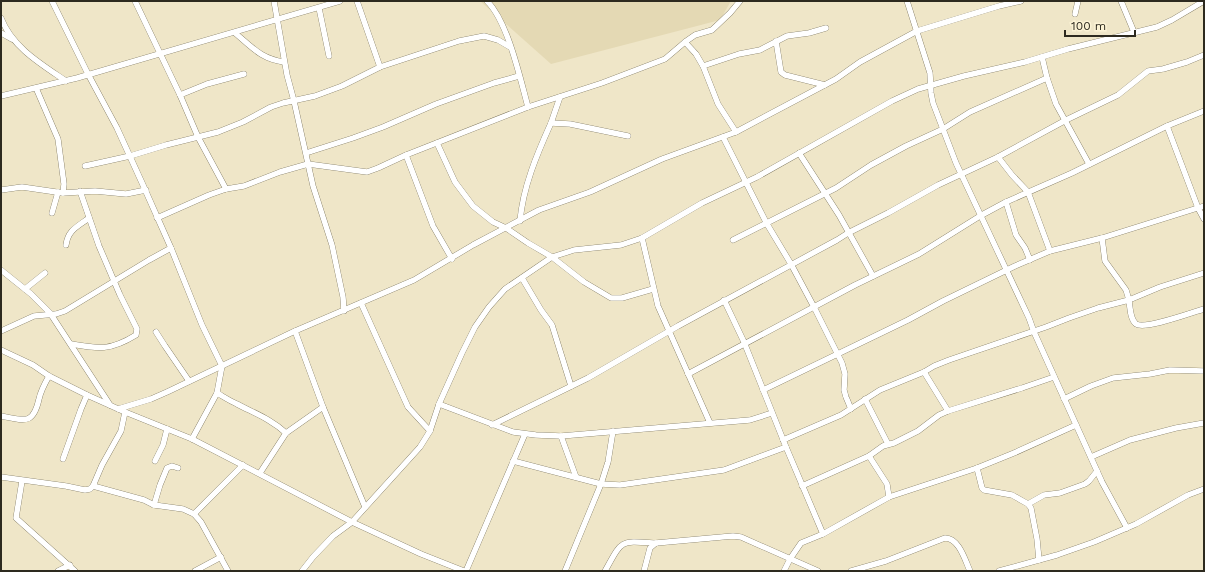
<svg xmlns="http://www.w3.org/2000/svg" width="1205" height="572" viewBox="0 0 1205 572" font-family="'Work Sans',sans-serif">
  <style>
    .built { fill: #e4d9b4 }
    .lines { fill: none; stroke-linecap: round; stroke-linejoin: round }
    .minor-casing { stroke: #6c644a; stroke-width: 6 }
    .minor { stroke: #fff; stroke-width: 5.5 }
  </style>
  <rect width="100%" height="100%" fill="#efe6c8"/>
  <polygon class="built" points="480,1 731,1 720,20 551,64"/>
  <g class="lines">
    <defs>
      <g id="minor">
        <path d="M52 1 88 74 117 128 143 185 171 248 202 325 222 366 217 393C224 397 230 401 237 404 254 413 271 419 286 433"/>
        <polyline points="135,1 180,95 198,137 226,189"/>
        <polyline points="274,1 287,75 294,101 313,186 332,245 343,297 344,311"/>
        <polyline points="357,1 380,67"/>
        <path d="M487 1C508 22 520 78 528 107"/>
        <polyline points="907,1 930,73 931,93 933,103 956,163 1029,318 1034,332 1102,482 1127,528"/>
        <polyline points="1121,1 1134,32"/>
        <polyline points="319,8 329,56"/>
        <polyline points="1075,14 1078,1"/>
        <path d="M1 18C12 47 41 64 66 81"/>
        <polyline points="1,33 12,39"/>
        <path d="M235 33C252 47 261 59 284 62"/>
        <polyline points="776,41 781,72 785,75 825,85"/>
        <polyline points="685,42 696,54 703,66 718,104 736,132"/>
        <polyline points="1042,57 1047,78 1056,104 1089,164"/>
        <polyline points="703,66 739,54 760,50 787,36 809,33 826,28"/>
        <polyline points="36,88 58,139 64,184 63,193"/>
        <polyline points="180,95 207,84 244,74"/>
        <polyline points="1,96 77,78 340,1"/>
        <polyline points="560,97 551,123 570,124 628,136"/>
        <polyline points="1167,126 1198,208 1204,219"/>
        <polyline points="723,137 767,224 791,264 814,307 842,363 845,374 844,390 846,397 851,409"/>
        <polyline points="437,143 455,182 473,206 493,222 506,228 528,243 552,257 584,282 611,298 622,298 653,289"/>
        <polyline points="306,153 353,138 383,127 436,104 494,83 519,76"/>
        <polyline points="799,153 839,215 873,276"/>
        <polyline points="406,155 433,226 452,259"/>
        <polyline points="998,157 1012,175 1028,192 1050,251"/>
        <polyline points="85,166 130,156 166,145 218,132 243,122 271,107 283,103 315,96 342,86 380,67 459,41 484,36 498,40 510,47"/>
        <polyline points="1,190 22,187 63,193 95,191 126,194 146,190"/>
        <polyline points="1006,202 1016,235 1025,248 1030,260"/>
        <polyline points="52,213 58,192"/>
        <polyline points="157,218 209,195 226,189 244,186 280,172 308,164 367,172 378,168 406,155 528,107 602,83 665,59 685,42 695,35 712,30 730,13 740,1"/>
        <path d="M520 221C523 187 537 154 551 123"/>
        <polyline points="642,238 658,306 710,423"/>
        <polyline points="1102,238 1105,261 1126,290 1129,300 1160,287 1204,273"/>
        <polyline points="733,240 836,188 871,165 906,146 943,129 970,112 1047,78"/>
        <path d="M66 245C68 230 77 227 89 218"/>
        <polyline points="1,270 31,294 50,313 110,405"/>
        <polyline points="522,278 541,310 552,325 571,386"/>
        <polyline points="25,289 45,273"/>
        <polyline points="724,300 744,342 786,447 823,534"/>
        <polyline points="361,303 408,407 430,431"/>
        <polyline points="1,331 34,316 56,314 65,311 149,260 171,248"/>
        <polyline points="295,331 323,407 365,507"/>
        <polyline points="156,332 165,346 189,381"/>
        <path d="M71 344C99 349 110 351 136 335L137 329 120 295 99 246 80 191"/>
        <polyline points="1,350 33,365 49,376 87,395 125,412 192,439 352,522 421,554 464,571"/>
        <polyline points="924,372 948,411"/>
        <polyline points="688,374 855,285 919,254 980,216 1006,202 1072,173 1167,126 1204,111"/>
        <polyline points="763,390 908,320 943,301 1015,266 1050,251 1102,238 1204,206"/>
        <polyline points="865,399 888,444"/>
        <polyline points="1064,399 1091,386 1113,378 1150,374 1170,370 1204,371"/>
        <polyline points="439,404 513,432 536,435 561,436 750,420 772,413"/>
        <polyline points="118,409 151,399 167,392 295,331 414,280 473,245 539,210 590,192 662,159 736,132 836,79 860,62 917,31 999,6 1021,1"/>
        <path d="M1 416C24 420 33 426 39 399 41 390 45 383 49 376"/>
        <polyline points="492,425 588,378 678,326 837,240 848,233 888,213 938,185 998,157 1066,120 1118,95 1148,71 1163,69 1187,62 1204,55"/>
        <polyline points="561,436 576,477"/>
        <polyline points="192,439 217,393"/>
        <path d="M783 440 841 415 880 390 924 372 934 366 949 360 1046 327 1069 318 1098 308 1129 300C1130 307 1130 319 1136 324 1145 330 1193 312 1204 309"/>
        <polyline points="869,456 887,484 889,497"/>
        <polyline points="1091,457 1130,440 1176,428 1204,423"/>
        <polyline points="63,459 81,409 87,395"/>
        <polyline points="155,461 163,445 167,429"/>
        <polyline points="513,461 601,484 620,485 724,470 786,447"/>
        <polyline points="977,468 982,488 984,490 1012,495 1028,504 1031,508 1037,539 1039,560"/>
        <polyline points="260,473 286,433 323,407"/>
        <polyline points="1,477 66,486 85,490 90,489 93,486 102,465 121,431 125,412"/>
        <polyline points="22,481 16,518 75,571"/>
        <polyline points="93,486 144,500 154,505 183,509 194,514 201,522 228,571"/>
        <polyline points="802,486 869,456 883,446 894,443 918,431 939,415 948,411 1022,388 1054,377"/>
        <polyline points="1028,504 1044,495 1060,493 1085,484 1089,481 1097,471"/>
        <polyline points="154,505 160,485 167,468 172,466 178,468"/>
        <polyline points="194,514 243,465"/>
        <polyline points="58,571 70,565"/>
        <polyline points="195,571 221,557"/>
        <polyline points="302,571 313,557 333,536 352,522 420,447 430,431 439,404 462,353 475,327 489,307 505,289 552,257 574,250 621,245 642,238 702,203 757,177 892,101 918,89 964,76 1025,62 1068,49 1157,27 1172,20 1204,1"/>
        <polyline points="466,571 525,434"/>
        <polyline points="565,571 601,484 608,462 613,431"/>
        <path d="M605 571C623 539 619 541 656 543"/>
        <polyline points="644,571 650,548 656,543 733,536 741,537 818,571"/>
        <polyline points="784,571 790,559 801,543 823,534 889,497 977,468 1014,453 1076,425"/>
        <path d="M851 571 886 561 945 538C959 538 965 560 970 571"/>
        <polyline points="999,571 1057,555 1094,542 1136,524 1188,495 1204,489"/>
      </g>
    </defs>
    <use href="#minor" class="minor-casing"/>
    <use href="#minor" class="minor"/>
  </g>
  <rect width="1205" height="572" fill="none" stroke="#2d2a1f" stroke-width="4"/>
  <path d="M1065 30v6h70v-6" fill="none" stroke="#2d2a1f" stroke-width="2"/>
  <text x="1071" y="30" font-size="12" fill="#2d2a1f" stroke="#fcf3d5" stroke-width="3" paint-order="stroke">100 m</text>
</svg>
